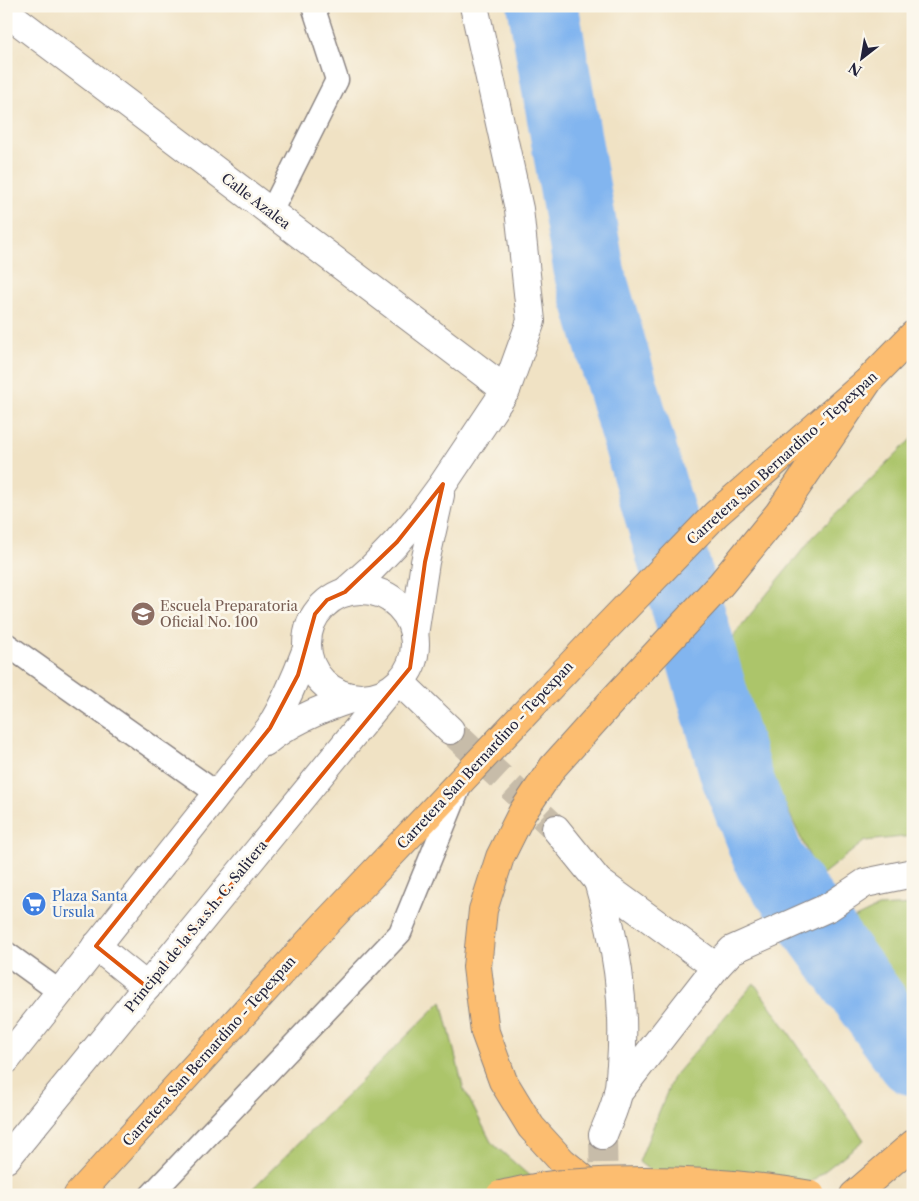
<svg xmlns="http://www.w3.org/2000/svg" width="919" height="1201" viewBox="0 0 919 1201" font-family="'Libre Caslon Text',serif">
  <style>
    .green { fill: #acc56b; stroke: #677453 }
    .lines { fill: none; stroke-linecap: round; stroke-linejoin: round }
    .river { stroke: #82b5ef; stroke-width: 71 }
    .minor-tunnel { stroke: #c7bca9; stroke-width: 28; stroke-dasharray: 28 14; stroke-linecap: butt }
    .service-casing { stroke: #898280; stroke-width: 25 }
    .minor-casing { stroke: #898280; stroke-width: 30 }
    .trunk-casing { stroke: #898280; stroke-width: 30 }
    .motorway-casing { stroke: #898280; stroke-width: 30 }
    .service { stroke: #fff; stroke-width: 22 }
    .minor { stroke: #fff; stroke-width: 28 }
    .trunk { stroke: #fcbd6f; stroke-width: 28 }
    .motorway { stroke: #fcbd6f; stroke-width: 28 }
    .motorway-bridge-casing { stroke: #898280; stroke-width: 30; stroke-linecap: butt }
    .motorway-bridge { stroke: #fcbd6f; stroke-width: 28 }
    .marked { fill: none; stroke: #de560e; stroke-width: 4; stroke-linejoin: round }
    .labels { text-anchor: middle; stroke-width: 5; stroke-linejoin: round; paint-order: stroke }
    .street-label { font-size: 14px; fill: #22223b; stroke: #fbf7ec }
    .education-label { font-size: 14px; fill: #785e54; stroke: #fbf7ec; text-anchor: start }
    .shop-label { font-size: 14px; fill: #366cbe; stroke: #fbf7ec; text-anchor: start }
  </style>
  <rect width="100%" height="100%" fill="#fbf7ec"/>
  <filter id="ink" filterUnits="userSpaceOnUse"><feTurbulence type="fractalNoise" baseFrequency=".02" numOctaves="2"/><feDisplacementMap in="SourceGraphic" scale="10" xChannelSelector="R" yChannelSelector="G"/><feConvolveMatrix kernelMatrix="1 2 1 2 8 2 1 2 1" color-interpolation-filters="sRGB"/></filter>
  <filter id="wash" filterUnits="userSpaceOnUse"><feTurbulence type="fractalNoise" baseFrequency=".0096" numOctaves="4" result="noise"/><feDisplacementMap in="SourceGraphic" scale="20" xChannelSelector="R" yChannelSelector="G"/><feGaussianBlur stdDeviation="1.12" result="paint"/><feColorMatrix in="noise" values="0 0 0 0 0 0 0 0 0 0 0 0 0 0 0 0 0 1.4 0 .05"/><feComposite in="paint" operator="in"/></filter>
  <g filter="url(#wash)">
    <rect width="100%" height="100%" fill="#f0e2c4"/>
    <g class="green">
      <polygon points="913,437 913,836 865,841 819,877 716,657 813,537"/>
      <polygon points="913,905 913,1017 843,924 878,907"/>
      <polygon points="754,983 864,1140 794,1195 677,1192 639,1162 673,1077"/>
      <polygon points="442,1001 463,1087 491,1142 551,1195 246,1195"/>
    </g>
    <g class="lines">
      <polyline class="river" points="543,6 590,275 735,772 770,862 913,1060"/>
    </g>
  </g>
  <g filter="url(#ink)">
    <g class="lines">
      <g class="minor-tunnel">
        <polyline points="450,730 556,829"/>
        <polyline points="603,1135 604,1195"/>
      </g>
      <defs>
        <g id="service">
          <polyline points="271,212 337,80 313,6"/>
          <polyline points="6,644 218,794"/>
          <polyline points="6,953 60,992"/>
          <polyline points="151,1195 400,933 460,786"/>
        </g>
        <g id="minor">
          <polyline points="6,12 506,390"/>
          <circle cx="361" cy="644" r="54"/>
          <polyline points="345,592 372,568 397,542 421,514 443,484 506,390 531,321 519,209 474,6"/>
          <polyline points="414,635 425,562 440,495"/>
          <polyline points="400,682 450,730"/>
          <path d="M265 742C291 721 322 708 354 698"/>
          <polyline points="556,829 598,881 716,967"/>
          <path d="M598 881C616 942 626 1001 621 1065 620 1074 620 1084 618 1092 616 1107 608 1121 603 1135"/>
          <polyline points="96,946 147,987"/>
          <path d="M6 1060 270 728C285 703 296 678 306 651"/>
          <polyline points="618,1093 716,967 732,950 829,907 865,883 913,873"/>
          <polyline points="6,1159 387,693"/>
        </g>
        <g id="trunk">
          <polyline points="78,1195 328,921 601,633 716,514 869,380 913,335"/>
          <polyline points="854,1195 913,1144"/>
        </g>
        <polyline id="motorway" points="600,1192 562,1161 531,1127 503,1081 485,1032 477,967 483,910 500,857 522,813 553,767 613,700 721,584 779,513 869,380"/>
      </defs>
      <use href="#service" class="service-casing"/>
      <use href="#minor" class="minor-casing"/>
      <use href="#trunk" class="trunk-casing"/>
      <use href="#motorway" class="motorway-casing"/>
      <use href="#service" class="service"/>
      <use href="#minor" class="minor"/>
      <use href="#trunk" class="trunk"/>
      <use href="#motorway" class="motorway"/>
      <defs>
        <path id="motorway-bridge" d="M500 1195C521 1191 543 1185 564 1184 646 1178 730 1181 811 1195"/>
      </defs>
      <use href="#motorway-bridge" class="motorway-bridge-casing"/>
      <use href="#motorway-bridge" class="motorway-bridge"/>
    </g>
  </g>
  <path class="marked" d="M443 484 425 562 410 668 147 987 96 946 270 728 298 675 315 614 327 600 345 592 397 542Z"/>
  <defs>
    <symbol id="school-disc" viewBox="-11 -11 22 22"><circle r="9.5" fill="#8d6e63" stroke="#fbf7ec"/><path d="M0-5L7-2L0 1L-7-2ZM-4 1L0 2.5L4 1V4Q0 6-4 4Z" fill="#fff"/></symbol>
    <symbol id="supermarket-disc" viewBox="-11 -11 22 22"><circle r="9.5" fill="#3f7fe0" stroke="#fbf7ec"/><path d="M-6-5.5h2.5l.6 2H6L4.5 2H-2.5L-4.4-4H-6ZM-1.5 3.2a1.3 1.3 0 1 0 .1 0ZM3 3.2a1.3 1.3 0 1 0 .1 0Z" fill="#fff"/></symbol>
  </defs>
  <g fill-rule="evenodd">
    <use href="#school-disc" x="129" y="600" width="28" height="28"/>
    <use href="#supermarket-disc" x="20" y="890" width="28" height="28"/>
  </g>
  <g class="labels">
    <g class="street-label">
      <text transform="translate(256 201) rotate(37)" y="5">Calle Azalea</text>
      <text transform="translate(782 458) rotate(-42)" y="5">Carretera San Bernardino - Tepexpan</text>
      <text transform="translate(485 755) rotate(-47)" y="5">Carretera San Bernardino - Tepexpan</text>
      <text transform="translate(196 926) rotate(-51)" y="5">Principal de la S.a.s.h. C. Salitera</text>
      <text transform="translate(209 1051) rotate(-48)" y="5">Carretera San Bernardino - Tepexpan</text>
    </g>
    <g class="education-label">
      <text x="160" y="611">Escuela Preparatoria<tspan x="160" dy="16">Oficial No. 100</tspan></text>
    </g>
    <g class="shop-label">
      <text x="52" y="901">Plaza Santa<tspan x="52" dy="16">Ursula</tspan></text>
    </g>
  </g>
  <rect width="919" height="1201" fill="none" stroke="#fbf7ec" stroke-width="25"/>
  <g transform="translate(862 58) rotate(211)" stroke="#fbf7ec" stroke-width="4" paint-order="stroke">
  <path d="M0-4L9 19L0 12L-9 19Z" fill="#22223b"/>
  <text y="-8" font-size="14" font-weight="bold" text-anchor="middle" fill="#22223b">N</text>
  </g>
</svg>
